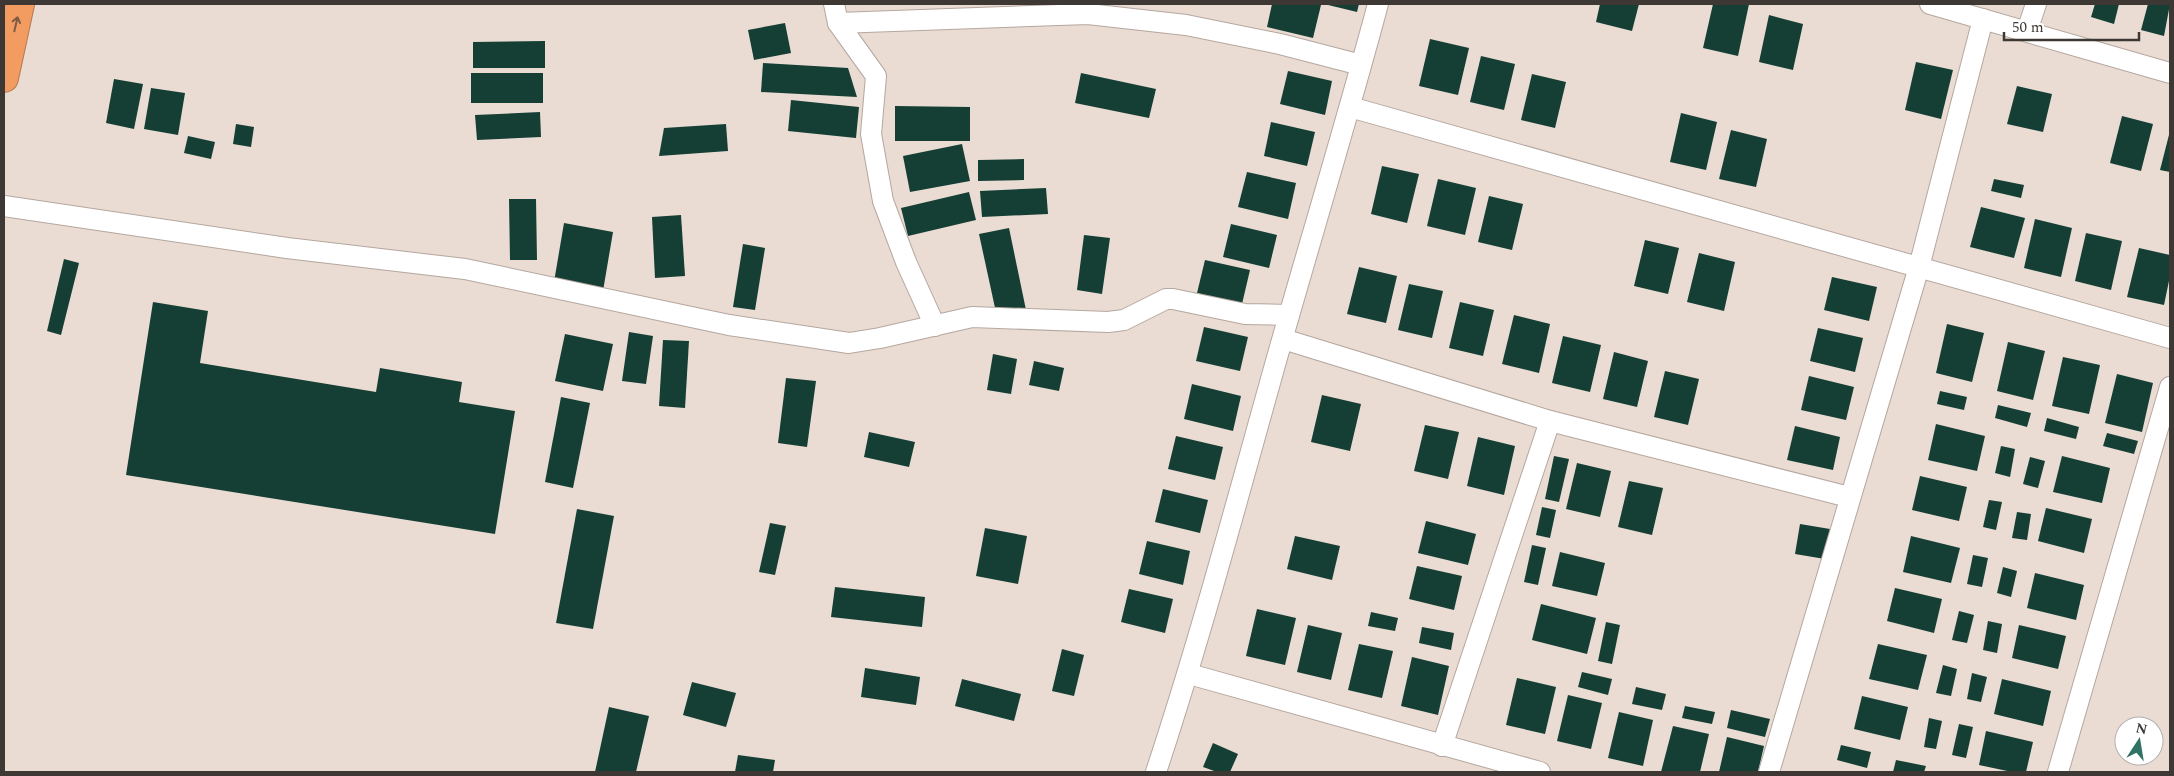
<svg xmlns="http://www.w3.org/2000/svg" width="2174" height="776" viewBox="0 0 2174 776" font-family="Spectral,serif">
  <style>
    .building { fill: #153e35 }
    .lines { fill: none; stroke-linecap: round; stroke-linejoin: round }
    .street-casing { stroke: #b5a79f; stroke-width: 22 }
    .highway-casing { stroke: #b37952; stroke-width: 30 }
    .street { stroke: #fff; stroke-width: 20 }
    .highway { stroke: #f29c61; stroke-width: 28 }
    .oneway { stroke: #7d5b44 }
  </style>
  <rect width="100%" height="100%" fill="#eadcd3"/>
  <g class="building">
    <polygon points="1272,4 1321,5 1313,38 1267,27"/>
    <polygon points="1324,4 1359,4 1357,12"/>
    <polygon points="1600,4 1639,4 1632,31 1596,22"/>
    <polygon points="1713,4 1749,4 1738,56 1703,48"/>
    <polygon points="2095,4 2119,4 2114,24 2091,17"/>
    <polygon points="2148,4 2170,4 2164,36 2141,30"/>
    <polygon points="1769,15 1803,24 1793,70 1759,62"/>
    <polygon points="785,23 791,53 754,60 748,30"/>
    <polygon points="1430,39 1469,48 1458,95 1419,86"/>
    <polygon points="545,41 545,68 473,68 473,42"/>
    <polygon points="1481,56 1515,64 1504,110 1470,102"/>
    <polygon points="1916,62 1953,70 1941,119 1905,110"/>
    <polygon points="763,63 848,68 857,97 761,92"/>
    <polygon points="1288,71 1332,81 1325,115 1280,104"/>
    <rect x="471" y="73" width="72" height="30"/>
    <polygon points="1081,73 1156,89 1149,118 1075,103"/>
    <polygon points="1532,74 1566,82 1555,128 1521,120"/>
    <polygon points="114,79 143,84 134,129 106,123"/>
    <polygon points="2017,86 2052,94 2043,132 2007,124"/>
    <polygon points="151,88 185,93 178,135 144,129"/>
    <polygon points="791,100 859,107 856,138 788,131"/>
    <polygon points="895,106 970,107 970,141 895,141"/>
    <polygon points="540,112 541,137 477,140 475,115"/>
    <polygon points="1681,113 1717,122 1706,170 1670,162"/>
    <polygon points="2122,116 2153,124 2141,171 2110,163"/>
    <polygon points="1271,122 1315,132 1307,166 1264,156"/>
    <polygon points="236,124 254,127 251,147 233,144"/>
    <polygon points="726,124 728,151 659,156 664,128"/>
    <polygon points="1731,130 1767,139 1756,187 1719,179"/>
    <polygon points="2170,131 2170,172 2160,170"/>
    <polygon points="188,136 215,142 211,159 184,153"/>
    <polygon points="962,144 970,181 910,192 903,156"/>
    <polygon points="1024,159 1024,180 978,181 978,160"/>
    <polygon points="1382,166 1419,174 1407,223 1371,214"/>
    <polygon points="1247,172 1296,183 1288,219 1238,207"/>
    <polygon points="1438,179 1476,188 1465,235 1427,226"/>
    <polygon points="1994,179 2024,185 2021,198 1991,191"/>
    <polygon points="1046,188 1048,214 982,217 980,191"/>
    <polygon points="969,192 976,220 908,236 901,208"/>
    <polygon points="1489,196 1523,204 1512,250 1478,242"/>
    <polygon points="509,199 536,199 537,260 510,260"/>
    <polygon points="1981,207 2025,218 2014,258 1970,247"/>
    <polygon points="681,215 685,276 655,278 652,217"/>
    <polygon points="2035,219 2072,228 2061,277 2024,268"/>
    <polygon points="564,223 613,232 603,291 554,282"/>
    <polygon points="1231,224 1277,235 1269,268 1223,257"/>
    <polygon points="1009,228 1026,310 997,317 979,234"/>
    <polygon points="2086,233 2122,241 2111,290 2075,281"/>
    <polygon points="1084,235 1110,238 1102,294 1077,290"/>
    <polygon points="1645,240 1679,248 1668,294 1634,286"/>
    <polygon points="743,244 765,248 755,310 733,307"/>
    <polygon points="2139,248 2170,255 2170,276 2164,305 2127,297"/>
    <polygon points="1699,253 1735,262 1724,311 1687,302"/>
    <polygon points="64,259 79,263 61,335 47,331"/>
    <polygon points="1205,260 1250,270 1242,304 1197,293"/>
    <polygon points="1359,267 1397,276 1386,323 1347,314"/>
    <polygon points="1832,277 1877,287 1869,321 1824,310"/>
    <polygon points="1409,284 1443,291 1432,338 1398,330"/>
    <polygon points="153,302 208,311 200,363 376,392 380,368 462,382 459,402 515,411 495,534 126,475"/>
    <polygon points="1460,302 1494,310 1483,356 1449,348"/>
    <polygon points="1514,315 1550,324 1539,373 1502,364"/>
    <polygon points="1947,324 1984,333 1972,382 1936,373"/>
    <polygon points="1204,327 1248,337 1240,371 1196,361"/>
    <polygon points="1818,328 1863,338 1855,372 1810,361"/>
    <polygon points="629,332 653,336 646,384 622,381"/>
    <polygon points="565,334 613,344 603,391 555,381"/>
    <polygon points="1563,336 1601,345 1590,392 1552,383"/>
    <polygon points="663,340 689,341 685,408 659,406"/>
    <polygon points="2008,342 2045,351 2033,400 1997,391"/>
    <polygon points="1614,352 1648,361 1637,407 1603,399"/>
    <polygon points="993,354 1017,359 1011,394 987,390"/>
    <polygon points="2063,357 2100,365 2089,414 2052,406"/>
    <polygon points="1034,361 1064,368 1059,391 1029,385"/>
    <polygon points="1665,371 1699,379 1688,425 1654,417"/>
    <polygon points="2117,374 2153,383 2142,432 2105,423"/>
    <polygon points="1809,376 1854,387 1846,420 1801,410"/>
    <polygon points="786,378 816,381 807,447 778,443"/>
    <polygon points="1192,384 1241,396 1233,431 1184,419"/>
    <polygon points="1940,391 1967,397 1964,410 1937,404"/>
    <polygon points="1322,395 1361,404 1350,451 1311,442"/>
    <polygon points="561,397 590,403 573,488 545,482"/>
    <polygon points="1998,405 2031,413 2027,427 1995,418"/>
    <polygon points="2047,418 2079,427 2076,439 2044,431"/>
    <polygon points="1936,424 1985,436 1977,471 1928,460"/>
    <polygon points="1425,425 1459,432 1448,479 1414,471"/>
    <polygon points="1795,426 1840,437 1833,470 1787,460"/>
    <polygon points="869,432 915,442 909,467 864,457"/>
    <polygon points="2107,433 2138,441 2134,454 2103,446"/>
    <polygon points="1176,436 1223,447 1215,480 1168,469"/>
    <polygon points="1478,437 1515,446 1504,495 1467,486"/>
    <polygon points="2001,446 2015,449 2010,477 1995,473"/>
    <polygon points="1554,456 1569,459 1559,502 1545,499"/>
    <polygon points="2062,456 2110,468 2102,503 2053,492"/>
    <polygon points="2030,457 2045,461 2038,488 2023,484"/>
    <polygon points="1577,463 1611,471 1600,517 1566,509"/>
    <polygon points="1920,476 1967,487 1959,521 1912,510"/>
    <polygon points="1629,481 1663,488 1652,535 1618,527"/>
    <polygon points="1163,489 1208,500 1200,533 1155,522"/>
    <polygon points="1989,500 2002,502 1996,530 1983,527"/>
    <polygon points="1542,507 1556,510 1550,538 1536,535"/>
    <polygon points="2046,508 2092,519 2084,553 2038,541"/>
    <polygon points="577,509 614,516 593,629 556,623"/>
    <polygon points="2017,512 2031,514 2027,540 2012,538"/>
    <polygon points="1426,521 1476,534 1468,565 1418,553"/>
    <polygon points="770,523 786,526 775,575 759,572"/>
    <polygon points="1800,524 1830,529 1825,559 1795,554"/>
    <polygon points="985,528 1027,536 1018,584 976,576"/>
    <polygon points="1295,536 1340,546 1332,580 1287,569"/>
    <polygon points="1911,536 1960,548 1951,583 1903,572"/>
    <polygon points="1147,541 1190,551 1183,585 1139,574"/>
    <polygon points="1532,545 1546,548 1538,585 1524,582"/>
    <polygon points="1560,552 1605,563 1597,596 1552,586"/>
    <polygon points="1973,555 1988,558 1982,587 1967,584"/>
    <polygon points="1417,566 1462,576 1454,610 1409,599"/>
    <polygon points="2003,567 2017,571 2011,597 1997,593"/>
    <polygon points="2035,573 2084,585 2076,620 2027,608"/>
    <polygon points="835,587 925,597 922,627 831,617"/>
    <polygon points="1895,588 1942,599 1934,633 1887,621"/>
    <polygon points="1129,589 1173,599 1165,633 1121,622"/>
    <polygon points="1541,604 1596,618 1587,654 1532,640"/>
    <polygon points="1257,609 1296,618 1285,665 1246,656"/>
    <polygon points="1959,611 1974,615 1967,643 1952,640"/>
    <polygon points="1371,612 1398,618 1395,631 1368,626"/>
    <polygon points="1988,621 2002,624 1997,653 1983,650"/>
    <polygon points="1606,622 1620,625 1612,664 1598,661"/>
    <polygon points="1308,625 1342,633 1331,680 1297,672"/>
    <polygon points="2019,625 2066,636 2058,669 2012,658"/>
    <polygon points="1422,627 1454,633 1451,650 1419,643"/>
    <polygon points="1359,644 1393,651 1382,698 1348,690"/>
    <polygon points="1878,644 1927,655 1918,690 1869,679"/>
    <polygon points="1062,649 1084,655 1074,696 1052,691"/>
    <polygon points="1412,657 1449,666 1438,715 1401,706"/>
    <polygon points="1943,665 1957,669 1951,696 1936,693"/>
    <polygon points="865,668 920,677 916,705 861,697"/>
    <polygon points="1582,672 1612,679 1608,695 1578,687"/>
    <polygon points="1972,673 1987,677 1981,702 1967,699"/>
    <polygon points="1517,678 1556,687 1545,734 1506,725"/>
    <polygon points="962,679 1021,694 1014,721 955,706"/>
    <polygon points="2002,679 2051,691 2043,726 1994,714"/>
    <polygon points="692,682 736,693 726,727 683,715"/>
    <polygon points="1636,687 1666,694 1662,710 1632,704"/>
    <polygon points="1568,695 1602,703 1591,749 1557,741"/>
    <polygon points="1862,696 1908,707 1900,740 1854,729"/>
    <polygon points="1685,706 1715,712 1712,724 1682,718"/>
    <polygon points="609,707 649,716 636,772 595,772"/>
    <polygon points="1731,710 1770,719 1765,737 1727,728"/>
    <polygon points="1619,712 1653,720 1643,766 1608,758"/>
    <polygon points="1929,718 1942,721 1936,749 1924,747"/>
    <polygon points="1959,724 1973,727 1966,758 1952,755"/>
    <polygon points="1673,726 1709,734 1700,772 1661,772"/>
    <polygon points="1986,731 2033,742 2026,772 2012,772 1979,765"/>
    <polygon points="1727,737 1764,746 1758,772 1719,772"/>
    <polygon points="1213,743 1238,754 1230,772 1217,772 1203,767"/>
    <polygon points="1841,745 1871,752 1867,768 1837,760"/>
    <polygon points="738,755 775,760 773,772 735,772"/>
    <polygon points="1896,760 1926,766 1924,772 1893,772"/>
  </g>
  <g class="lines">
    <defs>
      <g id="street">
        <polyline points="834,4 838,23 876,76 871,134 883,201 906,262 935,326"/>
        <polyline points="1930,4 2170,73"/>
        <polyline points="838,23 1088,14 1186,25 1280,44 1361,65"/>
        <polyline points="2027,31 2036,4"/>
        <polyline points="1350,107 2170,338"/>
        <polyline points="4,206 287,248 465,269 729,325 849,343 880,338 972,317 1108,322 1124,320 1166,299 1173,299 1245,314 1289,315"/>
        <polyline points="1283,339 1550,421 1849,497"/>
        <polyline points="1189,674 1540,772"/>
        <polyline points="1442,746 1550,421"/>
        <path d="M1156 772C1203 630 1241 485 1282 340 1314 228 1348 116 1378 4"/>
        <polyline points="1769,772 1919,267 1983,19"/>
        <polyline points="2058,772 2170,387"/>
      </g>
      <polyline id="highway" points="4,78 20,4"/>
    </defs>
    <use href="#street" class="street-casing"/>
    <use href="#highway" class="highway-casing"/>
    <use href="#street" class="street"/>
    <use href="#highway" class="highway"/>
  </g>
  <defs><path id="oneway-shaft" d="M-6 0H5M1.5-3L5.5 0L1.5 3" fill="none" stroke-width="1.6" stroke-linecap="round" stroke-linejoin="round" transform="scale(1.25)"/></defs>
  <use class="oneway" href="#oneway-shaft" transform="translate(16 24) rotate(-77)"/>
  <rect width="2174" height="776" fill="none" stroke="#3e3835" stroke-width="10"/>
  <g transform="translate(2139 741) rotate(12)"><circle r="24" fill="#ffffff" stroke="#b2afae"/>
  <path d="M0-4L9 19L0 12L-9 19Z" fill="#307364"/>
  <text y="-8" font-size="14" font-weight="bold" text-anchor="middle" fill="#3e3835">N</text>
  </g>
  <path d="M2004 32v8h135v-8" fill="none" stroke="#3e3835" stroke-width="2.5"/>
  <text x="2012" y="32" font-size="15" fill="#3e3835" stroke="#ffffff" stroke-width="4" paint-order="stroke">50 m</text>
</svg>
